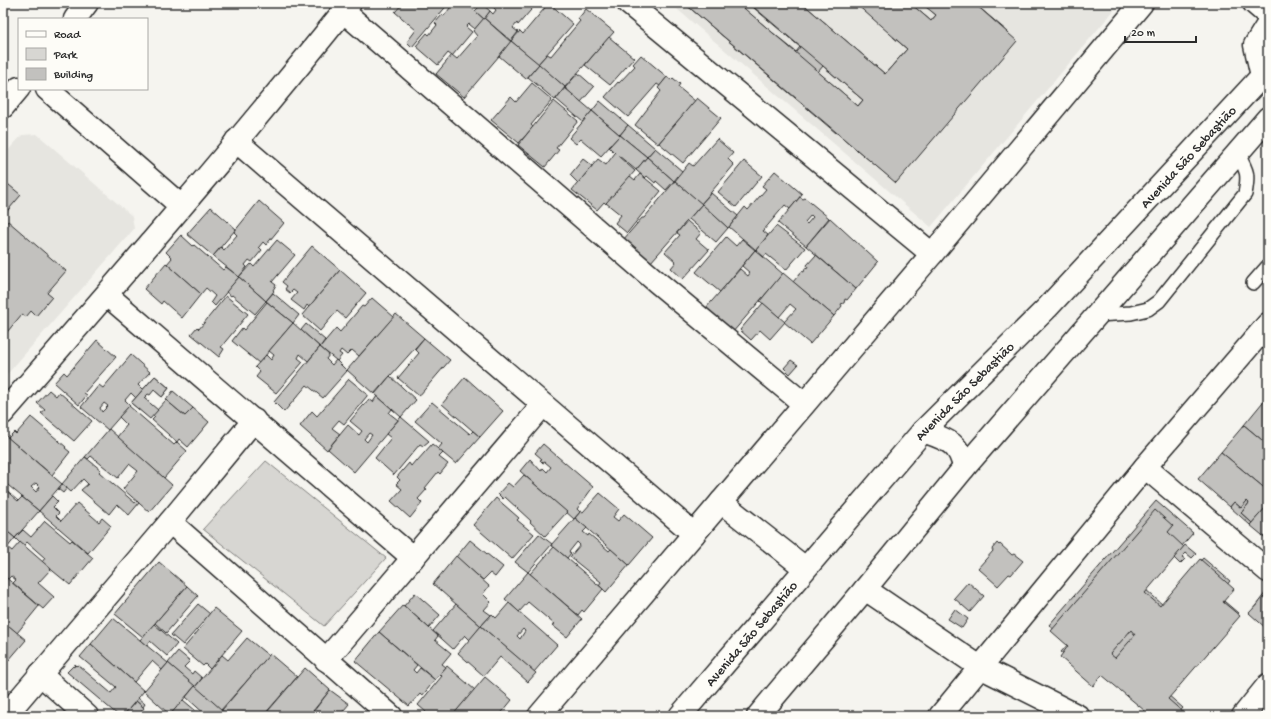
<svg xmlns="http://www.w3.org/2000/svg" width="1271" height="719" viewBox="0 0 1271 719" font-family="'Gochi Hand',sans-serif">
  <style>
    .built { fill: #e6e5e0 }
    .green { fill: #d7d6d2; stroke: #81807e }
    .building { fill: #c2c1be; stroke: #2b2b2b; fill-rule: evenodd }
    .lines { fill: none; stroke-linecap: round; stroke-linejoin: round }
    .lane-casing { stroke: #2b2b2b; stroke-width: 16 }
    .street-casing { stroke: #2b2b2b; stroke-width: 25 }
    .primary-casing { stroke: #2b2b2b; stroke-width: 25 }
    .lane { stroke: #fdfcf7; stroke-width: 13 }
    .street { stroke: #fdfcf7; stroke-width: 22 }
    .primary { stroke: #fdfcf7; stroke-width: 22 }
    .labels { text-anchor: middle; stroke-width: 3.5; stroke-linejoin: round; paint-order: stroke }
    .street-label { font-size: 14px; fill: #2b2b2b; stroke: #fdfcf7 }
  </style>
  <rect width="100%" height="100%" fill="#f5f4ef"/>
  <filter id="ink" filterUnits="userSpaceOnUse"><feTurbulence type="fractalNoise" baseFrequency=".025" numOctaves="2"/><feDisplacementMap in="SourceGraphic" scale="8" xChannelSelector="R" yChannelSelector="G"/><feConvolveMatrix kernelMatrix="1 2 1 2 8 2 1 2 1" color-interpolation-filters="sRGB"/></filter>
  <g filter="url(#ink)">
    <g class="built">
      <polygon points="670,3 1120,3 931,227"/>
      <polygon points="37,134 132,216 134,229 3,379 3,156 22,135"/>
    </g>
    <polygon class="green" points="266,461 386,558 324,626 203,529"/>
    <g class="building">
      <polygon points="403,3 449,3 412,47 407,42 416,30 395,12"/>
      <polygon points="449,3 466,3 484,19 475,29 469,24 466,27 472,32 452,56 448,53 438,65 416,46 427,33 429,35 437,25 435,23 442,15 444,16 450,8 447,5"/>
      <polygon points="497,3 537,3 518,25 517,23 513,28 518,32 511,41 484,18 490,11 493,14 496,10 493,7"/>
      <polygon points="549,3 573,24 538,64 511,41 520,31 523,34"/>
      <path d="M684 3H737L796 52 800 47 748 3H802L885 74 907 49 893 37 894 36 856 3H910L931 21 936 15 922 3H974L1008 32 887 175 837 133H836ZM823 66 863 100 858 106 818 72Z"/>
      <polygon points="684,3 738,3 858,106 863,100 749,3 802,3 885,74 907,49 855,3 910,3 931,21 936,15 921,3 974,3 1017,41 896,183"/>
      <polygon points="482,4 490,11 484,19 475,11"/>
      <polygon points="586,9 614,32 565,87 538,64 547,54 551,56 580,21 578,19"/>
      <polygon points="484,18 511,42 464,97 436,74 452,55 457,59 477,36 473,31"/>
      <polygon points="609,37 634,58 610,85 585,65"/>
      <polygon points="511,41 539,64 526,79 499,56"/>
      <polygon points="641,55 667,77 660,86 657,84 628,117 605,97 618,82 619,83 635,66 633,64"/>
      <polygon points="539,64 565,87 555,100 528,77"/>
      <polygon points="578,73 594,87 581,102 565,88"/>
      <polygon points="667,77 671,80 673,78 680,84 678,87 695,101 658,144 635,125 661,91 658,88"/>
      <polygon points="532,83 552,100 531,125 533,127 519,143 491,120 511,97 516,102"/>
      <polygon points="565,88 592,111 583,122 556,99"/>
      <polygon points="697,98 721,118 683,163 659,143"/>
      <polygon points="554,101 578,121 556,148 559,150 545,167 518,145"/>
      <polygon points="600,101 628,125 620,135 592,111"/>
      <polygon points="592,111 620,135 601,156 581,139 576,144 569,138"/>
      <polygon points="628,125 655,148 647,157 620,135"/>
      <polygon points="620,135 647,157 636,170 619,156 618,156 635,171 606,204 604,202 597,210 572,190 598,159 606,165 615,153 609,147"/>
      <polygon points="717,139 733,153 728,159 734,165 701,204 675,181 689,163 693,166"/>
      <polygon points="655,148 682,171 674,181 647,157"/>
      <polygon points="647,157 674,181 666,190 656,181 655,183 647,176 645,178 636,170"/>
      <polygon points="583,159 592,166 578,183 570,175"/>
      <polygon points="744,161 762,176 736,207 718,192"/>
      <polygon points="775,171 802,194 790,209 785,205 763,231 768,235 756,250 729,227 745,207 748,210 766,189 762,186"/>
      <polygon points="640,174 661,191 627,233 615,223 621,215 606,203 630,176 635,180"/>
      <polygon points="3,180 21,195 3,216"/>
      <polygon points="675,181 702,204 650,263 623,240 642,218 644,218"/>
      <polygon points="711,193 738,216 728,228 701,204"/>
      <path d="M800 197 803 199 805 198 829 218 806 246 778 223ZM811 215 813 217 807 224 805 222Z"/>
      <polygon points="259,201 284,223 266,245 263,242 259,247 262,250 252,262 249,260 245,265 247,267 239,277 213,256 221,247 224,250 237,235 234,232"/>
      <polygon points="702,204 728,228 716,242 689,219"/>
      <polygon points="211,207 236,229 213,256 187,234"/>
      <polygon points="830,218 878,262 856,289 806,246"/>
      <polygon points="8,221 66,271 47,293 52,297 36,316 31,311 26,317 22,314 3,337 3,227"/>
      <polygon points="687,221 701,233 696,239 709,250 683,279 671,268 676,262 665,252 680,235 677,233"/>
      <polygon points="776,226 805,248 786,270 766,254 764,257 756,250"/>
      <polygon points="181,235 193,246 194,245 223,270 226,267 239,277 215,306 211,302 215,296 206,288 201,294 167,264 172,258 166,252"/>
      <polygon points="726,237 736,246 742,239 755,250 720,292 696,272"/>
      <polygon points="277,240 295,255 272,282 276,285 273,290 274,291 266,301 239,277 251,264 254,267"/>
      <polygon points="312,246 340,270 309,307 307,305 304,310 291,300 297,293 293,290 290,293 285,289 287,286 282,282"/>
      <polygon points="755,250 783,274 732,333 705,309 740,269 748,276 750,273 742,266"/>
      <polygon points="816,255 856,289 847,300 845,299 844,303 841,304 842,306 834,316 793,282 802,271 804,272 805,268 808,267 807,265"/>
      <polygon points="166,263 201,294 182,318 163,301 161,304 144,289"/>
      <polygon points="340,270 366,293 345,318 337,311 320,331 302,315"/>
      <polygon points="783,273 834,316 810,344 784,322 796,309 790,304 779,317 760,301"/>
      <polygon points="239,277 266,301 255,314 232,295 231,296 226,292"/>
      <polygon points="273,293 299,315 293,323 266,301"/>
      <polygon points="226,296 248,314 221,347 224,349 219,357 191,334 197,327 199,329"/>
      <polygon points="372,298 394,317 359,356 352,350 347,355 341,350 339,353 342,355 337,361 320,347 336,328 340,332 362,306 364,307"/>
      <polygon points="267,302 293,323 259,363 232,341 242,328 244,330"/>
      <polygon points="763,303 785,322 770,339 760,330 751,340 740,330"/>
      <polygon points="396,314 424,338 374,394 347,370"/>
      <polygon points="293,323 320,347 308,361 300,354 298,358 303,362 276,393 256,377 260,372 255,367 266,355 271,360 274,355 269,351"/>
      <polygon points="306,324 325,340 320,347 301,330"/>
      <polygon points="424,338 450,360 419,396 398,378 419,353 415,349"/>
      <polygon points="97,340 116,357 84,393 87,395 79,405 54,383 64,372 67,375"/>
      <polygon points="320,347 329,355 326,359 332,365 336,360 347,371 323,398 307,385 284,412 274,402"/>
      <path d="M131 355 150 372 138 385 143 390 136 398 131 393 125 400 130 405 108 430 81 407 99 385 103 388ZM104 403 108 406 102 412 100 408Z"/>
      <polygon points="791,360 798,365 790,374 784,368"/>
      <polygon points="155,376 169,388 162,397 151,387 147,392 148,393 144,398 157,410 166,400 185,416 193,408 209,422 188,447 179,439 177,442 152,420 155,417 149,412 146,415 131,403"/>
      <polygon points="155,376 169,388 162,397 154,390 150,395 148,394 144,398 158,410 150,419 131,403"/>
      <polygon points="390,376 416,400 401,417 375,394"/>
      <polygon points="465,377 503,411 480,437 442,404"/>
      <polygon points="349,379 367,394 367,396 344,424 339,420 332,428 340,434 327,450 300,426 312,411 317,416"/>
      <polygon points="49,390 56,396 59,392 92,421 74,441 41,413 45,410 37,403"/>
      <polygon points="173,391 193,408 185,416 166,400"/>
      <path d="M377 396 392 409 389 413 398 420 354 472 328 449 348 425 359 435 362 431 350 421 369 399 373 402ZM369 433 372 435 367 442 364 439Z"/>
      <polygon points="1267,397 1268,398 1268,445 1244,425"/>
      <polygon points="432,402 470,434 473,431 480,437 456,464 438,449 442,444 415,421"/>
      <polygon points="129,406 174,445 177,442 187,451 164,478 117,437 127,425 119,417"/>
      <polygon points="31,417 66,447 65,448 70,452 52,475 8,438 14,432 16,434"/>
      <polygon points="401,417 429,441 423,446 420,444 394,475 375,458 391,438 386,434"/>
      <polygon points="1244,425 1268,445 1268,491 1221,452"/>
      <polygon points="109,429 172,485 149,512 123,489 138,471 129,464 118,478 91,456 88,459 85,457"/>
      <path d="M6 436 62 484 39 511 3 481V439ZM36 483 40 487 36 492 31 487Z"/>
      <polygon points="432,444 443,453 439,457 448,464 440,474 438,472 425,488 427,489 418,499 422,503 410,518 391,501 402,489 396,484 400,480 397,477 409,463 411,466 416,460 417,461"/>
      <polygon points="543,444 593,487 577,509 580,512 574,519 520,471 530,459 541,471 543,468 547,472 551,467 545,462 543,463 540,460 542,459 535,453"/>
      <polygon points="1221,452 1268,491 1268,505 1252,523 1241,513 1249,503 1247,501 1241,508 1234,502 1230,507 1198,479"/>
      <polygon points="85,457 101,470 99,472 135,503 137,501 139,503 129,515 117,504 109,514 81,490 88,484 83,479 71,492 62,484"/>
      <polygon points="524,475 567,512 545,536 530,522 531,521 505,497 503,499 498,494 508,483 513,487"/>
      <polygon points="62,484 67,488 63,493 58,489"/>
      <polygon points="3,488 18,501 22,497 39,511 15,538 3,528 3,519 8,514 4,511 3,512"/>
      <polygon points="600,493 619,509 613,517 618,521 624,514 652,538 629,565 575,518 581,511 583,512"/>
      <polygon points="52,496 58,502 53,507 59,513 56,516 61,521 77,503 99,522 102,518 111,526 88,553 39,511"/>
      <polygon points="496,498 519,518 517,520 534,534 512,559 473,525"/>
      <polygon points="1156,501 1193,533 1145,589 1163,605 1203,558 1230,581 1218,596 1238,613 1167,694 1183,708 1176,716 1154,716 1105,673 1094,681 1061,652 1069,643 1049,625"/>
      <polygon points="1247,501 1249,503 1241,513 1252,523 1250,525 1230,507 1234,502 1241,508"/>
      <polygon points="1268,505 1268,540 1250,525"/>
      <path d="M1155 510 1173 526 1168 532 1184 547 1145 593 1160 606 1200 559 1234 589 1223 602 1240 616 1168 699 1184 713 1182 716H1151L1102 675 1093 686 1060 657 1068 646 1051 631ZM1131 630 1135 635 1115 658 1110 654Z"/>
      <polygon points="575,518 587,528 583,532 588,536 589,534 609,551 611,549 629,565 606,592 599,585 601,582 570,557 580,545 577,542 569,552 571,553 567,558 551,545"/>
      <polygon points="45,521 70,542 72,540 93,558 70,585 42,562 45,558 27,542 23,546 15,538 23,530 31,537"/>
      <polygon points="3,528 15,538 3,553"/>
      <polygon points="539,534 552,544 528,572 515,562"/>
      <polygon points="470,540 503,567 495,577 490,573 483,580 456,557"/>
      <polygon points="20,542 51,569 38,583 54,597 43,609 13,583 16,580 11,576 8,579 3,575 3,553 7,547 12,551"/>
      <polygon points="997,543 999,545 1000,544 1012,555 1014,554 1023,561 1011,575 1009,574 998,586 978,568 993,551 992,549"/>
      <polygon points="1185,545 1196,554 1192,558 1186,553 1182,557 1185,559 1180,564 1174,558"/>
      <polygon points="554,547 603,589 584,612 582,610 578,615 530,574"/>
      <polygon points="456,556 489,586 483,594 491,602 484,610 491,615 481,626 433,584"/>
      <polygon points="159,562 187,586 143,637 115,614"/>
      <polygon points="528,572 582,619 567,637 552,625 554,624 528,602 519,612 505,599"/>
      <polygon points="3,575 39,606 17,633 3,621"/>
      <polygon points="968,582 984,596 970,612 954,598"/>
      <polygon points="187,586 198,596 166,633 155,623"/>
      <polygon points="1266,592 1268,593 1268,621 1253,609"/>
      <polygon points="415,593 440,615 429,628 404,606"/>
      <polygon points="1264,597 1268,601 1268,630 1249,613"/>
      <path d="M509 603 557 645 534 672 481 626 492 614 496 618ZM523 629 525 631 520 639 517 636Z"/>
      <polygon points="198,604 210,614 183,645 171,635"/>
      <polygon points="456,604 481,626 470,640 465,635 453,649 433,631"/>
      <polygon points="403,605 438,636 435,640 451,653 442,664 446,667 435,680 379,632"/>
      <polygon points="214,608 242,631 210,669 205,664 203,666 183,649 204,624 202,623"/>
      <polygon points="955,609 968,619 962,628 948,619"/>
      <polygon points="113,618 168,663 162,670 152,661 134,682 91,644"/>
      <polygon points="3,621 26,640 3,667"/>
      <polygon points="154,624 177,644 167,656 150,641 147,646 140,640"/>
      <polygon points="481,626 536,673 528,682 500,657 484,676 458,653"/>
      <polygon points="379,632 417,665 413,670 416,673 420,668 435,680 422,696 420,694 409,706 355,661"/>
      <polygon points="247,638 269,656 221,710 195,687 222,655 228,660"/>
      <polygon points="91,644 144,691 123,716 119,716 67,672 73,666 74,667 75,664 77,666 78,665 111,693 116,687 80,657"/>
      <polygon points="178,651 190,661 184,667 192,674 194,671 202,678 195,687 168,663"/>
      <polygon points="270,654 297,677 263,716 229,716 222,710"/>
      <polygon points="168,663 195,686 170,715 144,691"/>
      <polygon points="447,666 475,690 452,716 422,716 426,712 418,705 442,676 440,674"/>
      <polygon points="305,668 330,690 309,716 273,716 268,711"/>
      <polygon points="485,677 512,700 499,716 452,716"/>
      <polygon points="195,686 222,710 216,716 207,716 186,697"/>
      <polygon points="330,690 349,704 339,716 310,716"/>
      <polygon points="138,698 145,704 143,707 136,701"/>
      <polygon points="183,700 202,716 169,716"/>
      <polygon points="136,701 144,708 138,716 123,716"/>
    </g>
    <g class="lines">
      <defs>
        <g id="lane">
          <polyline points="1253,283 1268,266"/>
          <path d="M1097 315 1131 313 1148 309 1159 301 1245 194C1249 173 1247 171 1237 153"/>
        </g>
        <g id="street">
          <polyline points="628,3 932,254"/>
          <polyline points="1254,3 1268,15"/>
          <polyline points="343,11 657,282 804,404"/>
          <polyline points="75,19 87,3"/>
          <polyline points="47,89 181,206"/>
          <polyline points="3,107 19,88"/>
          <polyline points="236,141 694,534"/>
          <polyline points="107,295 413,558"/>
          <path d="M3 413C121 278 238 143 350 3"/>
          <polyline points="1145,467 1268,571"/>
          <polyline points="721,502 805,568"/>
          <polyline points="170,522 391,716"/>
          <polyline points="865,589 980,667 1078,716"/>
          <polyline points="326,660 543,405"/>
          <polyline points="40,674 87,716"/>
          <polyline points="5,716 170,522 254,420"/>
          <polyline points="539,716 932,254 1142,3"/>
          <polyline points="940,716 1145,467 1268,324"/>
          <polyline points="1243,716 1268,685"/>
        </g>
        <g id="primary">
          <polyline points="1268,24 1255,45 1262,76 1268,81"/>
          <path d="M923 431C945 439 960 442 964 468"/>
          <path id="s1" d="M680 716 923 431 1047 308 1262 76"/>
          <polyline points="758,716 865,589 964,468 1268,118"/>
        </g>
      </defs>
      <use href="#lane" class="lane-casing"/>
      <use href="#street" class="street-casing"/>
      <use href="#primary" class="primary-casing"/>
      <use href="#lane" class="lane"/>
      <use href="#street" class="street"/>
      <use href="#primary" class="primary"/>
    </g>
  </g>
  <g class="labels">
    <g class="street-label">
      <text dy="5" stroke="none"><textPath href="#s1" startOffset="756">Avenida São Sebastião</textPath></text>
      <text dy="5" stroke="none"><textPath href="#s1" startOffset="432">Avenida São Sebastião</textPath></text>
      <text dy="5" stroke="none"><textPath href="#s1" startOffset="109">Avenida São Sebastião</textPath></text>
    </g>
  </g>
  <rect width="1271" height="719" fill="none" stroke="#fdfcf7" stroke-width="16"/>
  <rect x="8" y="8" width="1255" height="703" fill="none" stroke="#2b2b2b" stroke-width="1.5" filter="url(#ink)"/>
  <rect x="18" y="18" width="130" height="72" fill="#fdfcf7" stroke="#a9a8a5"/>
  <rect x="26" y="31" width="20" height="6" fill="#fdfcf7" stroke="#a9a8a5"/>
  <text x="54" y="38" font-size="12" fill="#2b2b2b">Road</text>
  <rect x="26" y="48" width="20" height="12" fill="#d7d6d2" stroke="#a9a8a5"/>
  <text x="54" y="58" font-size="12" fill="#2b2b2b">Park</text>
  <rect x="26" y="68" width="20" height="12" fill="#c2c1be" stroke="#a9a8a5"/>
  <text x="54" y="78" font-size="12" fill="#2b2b2b">Building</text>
  <path d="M1125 36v6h71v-6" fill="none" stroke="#2b2b2b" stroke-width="2"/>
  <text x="1131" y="36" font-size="12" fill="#2b2b2b" stroke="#fdfcf7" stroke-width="3" paint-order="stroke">20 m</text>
</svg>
